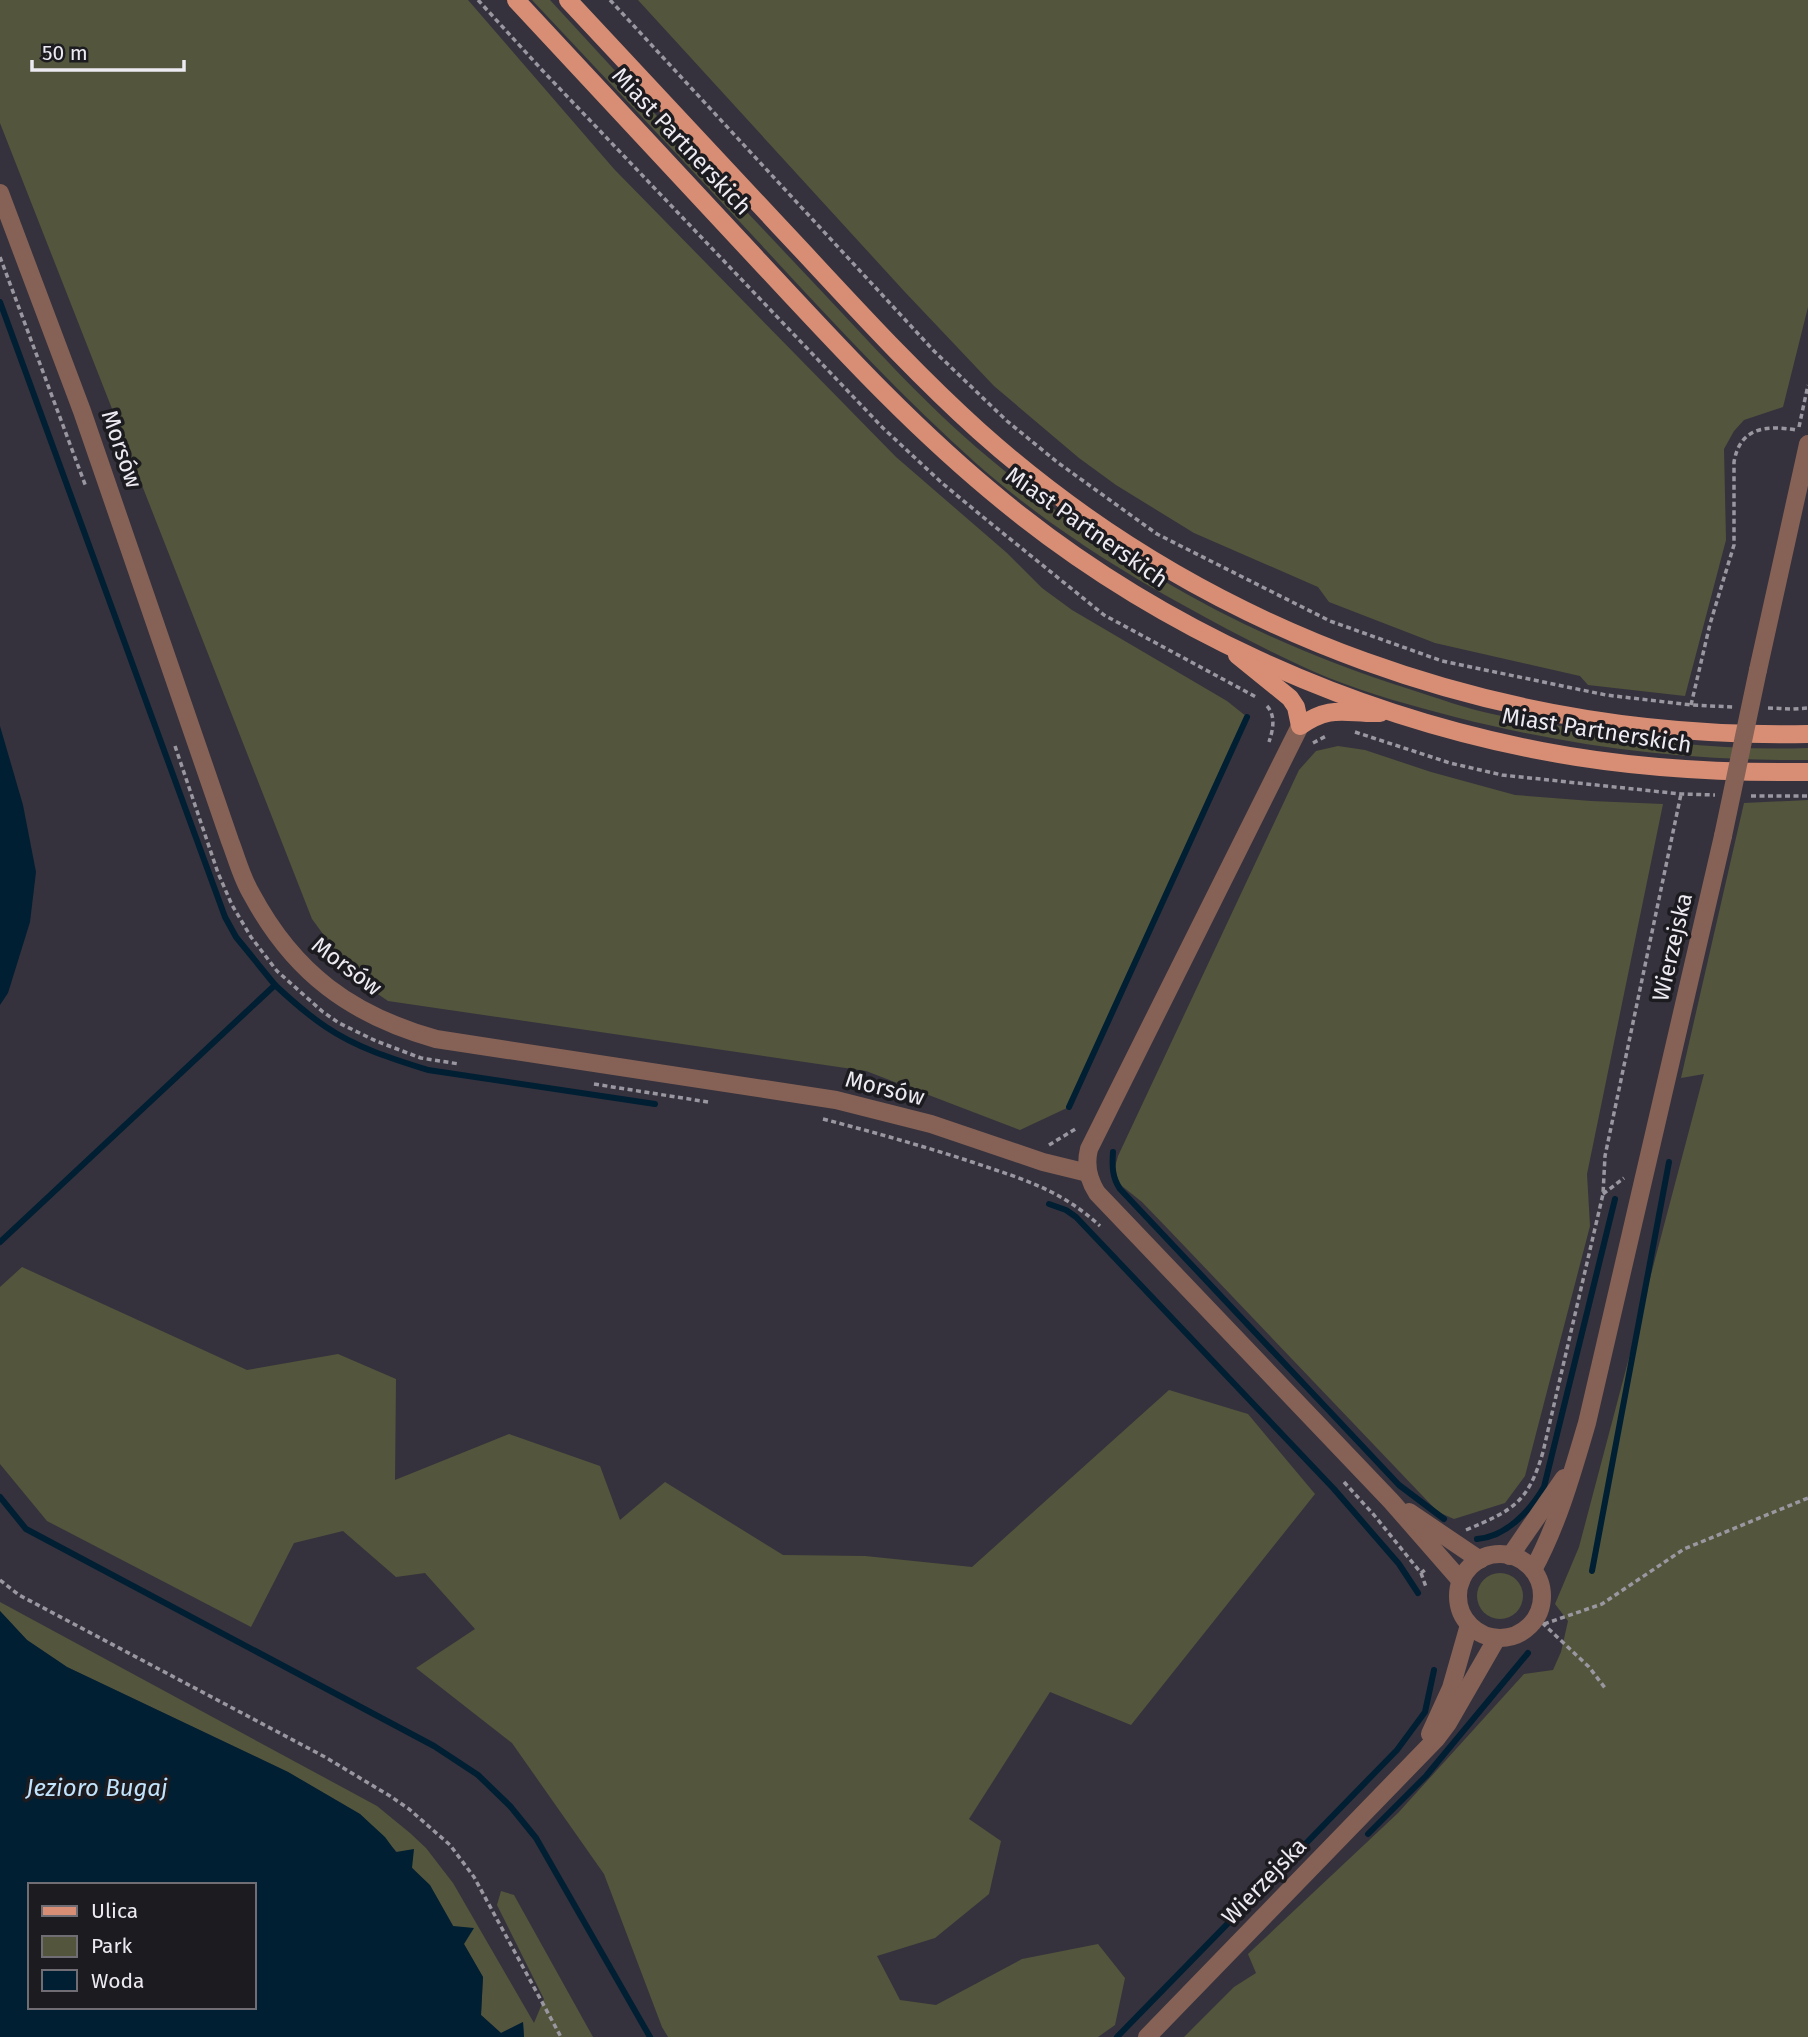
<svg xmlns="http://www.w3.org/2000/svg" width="1808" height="2037" viewBox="0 0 1808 2037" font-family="'Fira Sans',sans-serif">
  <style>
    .green { fill: #53563c }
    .water { fill: #001f33; fill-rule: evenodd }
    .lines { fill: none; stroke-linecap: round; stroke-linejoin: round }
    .stream { stroke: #001f33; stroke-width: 6 }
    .path { stroke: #9a97a1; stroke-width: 3.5; stroke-dasharray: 5 3.5; stroke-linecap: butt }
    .minor { stroke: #866256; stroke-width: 18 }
    .tertiary { stroke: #866256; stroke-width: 18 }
    .primary { stroke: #d78e75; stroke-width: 18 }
    .tertiary-bridge { stroke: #866256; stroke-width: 18 }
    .labels { text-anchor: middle; stroke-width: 7; stroke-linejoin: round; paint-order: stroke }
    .street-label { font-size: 23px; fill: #edeaf2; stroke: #1c1b20 }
    .water-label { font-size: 24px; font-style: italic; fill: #c1e3fc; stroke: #1c1b20 }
  </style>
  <rect width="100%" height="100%" fill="#35323d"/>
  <g class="green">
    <polygon points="0,0 468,0 614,169 896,457 1007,553 1042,588 1072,610 1227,701 1247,717 1069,1107 1020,1130 866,1071 388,1001 356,979 312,919 0,123"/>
    <path d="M532 0H550C636 94 723 187 811 280 869 341 924 404 989 458 1113 562 1254 641 1409 689 1437 698 1467 709 1497 715 1522 720 1547 724 1572 728 1648 742 1730 751 1808 748V760C1684 761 1574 747 1455 717 1413 706 1369 694 1329 678 1279 657 1230 631 1183 605 1110 565 1041 520 978 465 903 398 834 324 766 250 688 166 610 83 532 0Z"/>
    <polygon points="638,0 1808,0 1808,307 1783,407 1744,420 1734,431 1724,449 1726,540 1685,696 1588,685 1580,676 1435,643 1329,602 1318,587 1194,533 1116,485 1079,458 994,386 904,291"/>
    <polygon points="1338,746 1365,750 1431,772 1515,795 1591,801 1663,804 1587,1174 1590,1226 1525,1476 1505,1503 1454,1519 1438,1512 1169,1230 1142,1202 1112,1178 1118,1156 1299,770 1316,751"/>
    <polygon points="1808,800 1808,2037 1184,2037 1234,1987 1256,1973 1248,1954 1398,1813 1524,1674 1553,1670 1561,1652 1568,1621 1555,1604 1579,1547 1704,1074 1681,1078 1744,803"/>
    <polygon points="22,1267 247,1370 338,1354 396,1379 395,1480 509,1434 600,1466 620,1520 665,1482 783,1555 865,1556 972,1567 1169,1390 1248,1414 1315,1494 1131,1725 1050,1692 969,1819 1001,1841 989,1894 935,1938 877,1956 900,2000 936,2005 1022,1959 1098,1944 1125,1978 1115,2025 1098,2037 668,2037 662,2027 604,1874 512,1743 416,1668 475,1629 425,1573 396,1577 343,1531 294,1543 251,1627 47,1521 0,1464 0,1287"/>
    <circle cx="1500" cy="1596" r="23"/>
    <polygon points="0,1602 377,1806 410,1833 426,1848 453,1883 534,2023 544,1999 497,1905 501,1891 514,1895 593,2037 524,2037 523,2022 501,2033 481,2015 483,1977 430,1886 360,1814 288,1772 67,1667 27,1640 0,1611"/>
  </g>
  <g class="water">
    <polygon points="0,726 23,805 36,872 30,922 8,993 0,1005"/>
    <path d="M0 1611 27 1640 67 1667 288 1772 360 1814 385 1837 396 1852 414 1849 412 1868 430 1885 453 1926 474 1928 464 1944 483 1977 481 2015 501 2033 523 2022 524 2037H0ZM30 1885H254V2007H30Z"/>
  </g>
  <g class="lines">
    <g class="stream">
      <polyline points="0,302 225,917 236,937 275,985 0,1242"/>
      <path d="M275 985C291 1000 308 1015 326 1027 357 1048 393 1059 428 1070L655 1104"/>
      <polyline points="1069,1107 1247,717"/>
      <path d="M1113 1152C1112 1166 1112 1177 1120 1189L1399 1485 1444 1519"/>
      <polyline points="1049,1204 1066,1210 1076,1217 1334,1489 1399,1564 1418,1593"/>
      <polyline points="0,1497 26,1529 434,1746 478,1775 510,1806 536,1838 650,2037"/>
      <path d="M1477 1539C1506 1537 1530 1511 1544 1487L1615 1199"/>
      <polyline points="1592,1571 1669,1162"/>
      <polyline points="1368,1834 1426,1776 1528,1653"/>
      <polyline points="1117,2037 1397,1750 1425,1712 1434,1670"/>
    </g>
    <g class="path">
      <polyline points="478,0 542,70 883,428 942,483 983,517 1104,615 1256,697"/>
      <polyline points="610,0 934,351 1007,421 1057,462 1157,534 1330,621 1442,661 1606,695 1691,705 1733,707"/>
      <polyline points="0,257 86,487"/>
      <polyline points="1799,427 1808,385"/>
      <path d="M1691 705 1710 624 1734 545V462C1740 427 1766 425 1796 430"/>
      <path d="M1267 706C1276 716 1273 730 1269 742"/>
      <polyline points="1768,708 1793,709 1808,708"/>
      <polyline points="1355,732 1450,763 1502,775 1681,794 1715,795"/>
      <polyline points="1313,743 1328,735"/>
      <polyline points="175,746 218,873 232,905 251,937 277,971 323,1012 339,1023 376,1041 421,1058 459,1064"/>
      <polyline points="1751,796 1808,796"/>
      <polyline points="594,1084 708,1102"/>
      <path d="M823 1119C873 1132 923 1146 972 1162 1022 1179 1060 1189 1100 1226"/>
      <polyline points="1049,1145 1077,1128"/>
      <polyline points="1603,1194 1624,1178"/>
      <polyline points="1344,1482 1374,1515 1421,1573 1426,1569"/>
      <path d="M1466 1530C1513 1510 1528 1503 1543 1452L1603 1194 1605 1156 1681 794"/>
      <polyline points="1421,1573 1426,1587"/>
      <polyline points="0,1580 19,1595 325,1757 390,1796 409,1809 450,1845 474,1877 561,2037"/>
      <polyline points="1536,1617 1589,1667 1605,1688"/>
      <polyline points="1544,1624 1602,1604 1684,1549 1808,1498"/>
    </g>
    <path class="minor" d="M0 193 82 411 230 841C237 859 242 879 252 895 294 973 351 1015 436 1039L836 1100 931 1124 1043 1162 1088 1173"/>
    <g class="tertiary">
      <polyline points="1758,670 1808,444"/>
      <path d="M1300 726 1089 1149C1085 1165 1088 1179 1097 1193L1391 1501 1461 1581"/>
      <polyline points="1409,1512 1480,1560"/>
      <circle cx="1500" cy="1596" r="42"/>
      <polyline points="1510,1556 1564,1478"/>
      <path d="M1533 1570C1558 1524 1572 1474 1587 1423L1723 836"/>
      <polyline points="1430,1734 1451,1688 1469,1625"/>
      <polyline points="1147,2037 1436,1739 1448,1723 1497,1638"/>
    </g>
    <g class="primary">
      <path d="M516 0C593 83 670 165 747 248 829 336 910 426 1004 502 1157 627 1348 714 1542 751 1630 768 1719 773 1808 772"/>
      <path d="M568 0C638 75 709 150 779 226 844 295 908 367 979 431 1207 635 1503 740 1808 734"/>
      <path d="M1237 655 1290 698 1296 707 1300 726C1332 704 1345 714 1380 713"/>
    </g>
    <polyline class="tertiary-bridge" points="1723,836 1758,670"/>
  </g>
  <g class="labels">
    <g class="street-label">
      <text transform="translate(682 141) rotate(47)" y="8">Miast Partnerskich</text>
      <text transform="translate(122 449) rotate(71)" y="8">Morsów</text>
      <text transform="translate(1087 527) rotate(35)" y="8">Miast Partnerskich</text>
      <text transform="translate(1597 730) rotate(9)" y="8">Miast Partnerskich</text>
      <text transform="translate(1672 947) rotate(-77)" y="8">Wierzejska</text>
      <text transform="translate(347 966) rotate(37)" y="8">Morsów</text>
      <text transform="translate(885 1088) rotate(14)" y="8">Morsów</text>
      <text transform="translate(1264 1881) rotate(-46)" y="8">Wierzejska</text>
    </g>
    <g class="water-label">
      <text x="97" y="1796">Jezioro Bugaj</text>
    </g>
  </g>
  <rect x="28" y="1883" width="228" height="126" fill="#1c1b20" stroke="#706e74" stroke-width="2"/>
  <rect x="42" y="1906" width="35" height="10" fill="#d78e75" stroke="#706e74" stroke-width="2"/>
  <text x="91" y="1918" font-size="21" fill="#edeaf2">Ulica</text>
  <rect x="42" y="1936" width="35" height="21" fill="#53563c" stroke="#706e74" stroke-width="2"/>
  <text x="91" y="1953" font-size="21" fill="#edeaf2">Park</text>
  <rect x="42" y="1970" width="35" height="21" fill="#001f33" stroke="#706e74" stroke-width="2"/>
  <text x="91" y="1988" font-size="21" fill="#edeaf2">Woda</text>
  <path d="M32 60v10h152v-10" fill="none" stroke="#edeaf2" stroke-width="3.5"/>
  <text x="42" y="60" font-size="21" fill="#edeaf2" stroke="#1c1b20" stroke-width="5" paint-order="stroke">50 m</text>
</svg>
